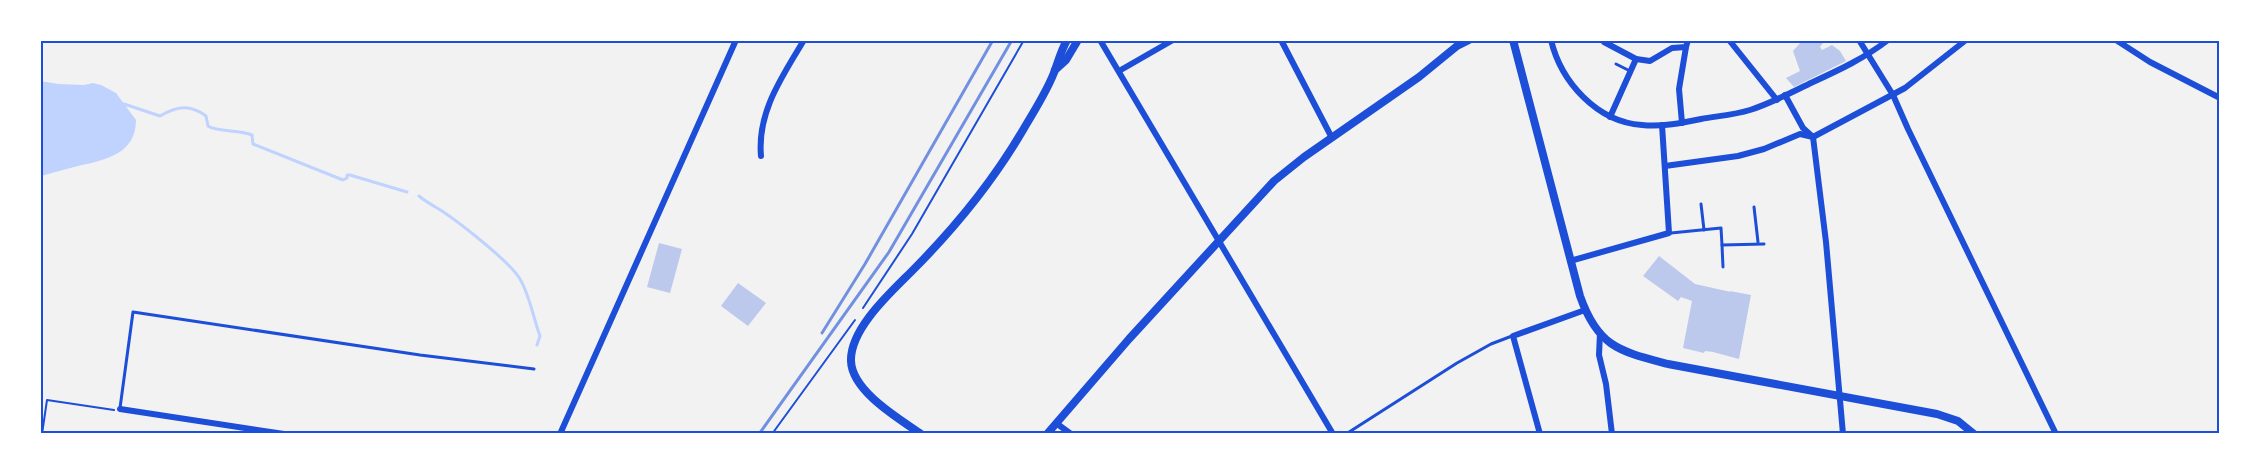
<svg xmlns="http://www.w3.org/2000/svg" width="2260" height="474" viewBox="0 0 2260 474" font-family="'Open Sans',sans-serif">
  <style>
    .water { fill: #bfd3fe }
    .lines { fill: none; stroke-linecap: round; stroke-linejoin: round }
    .stream { stroke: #bfd3fe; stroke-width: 3 }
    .building { fill: #bdc9ec }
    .path { stroke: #1d4ed8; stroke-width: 2 }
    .service { stroke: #1d4ed8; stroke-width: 3 }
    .minor { stroke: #1d4ed8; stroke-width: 6 }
    .tertiary { stroke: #1d4ed8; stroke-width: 8 }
    .rail { stroke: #7290e2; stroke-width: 3 }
    .neatline { fill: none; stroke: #1d4ed8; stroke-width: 2 }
  </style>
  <rect width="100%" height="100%" fill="#f2f2f2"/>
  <path class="water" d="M40 81 59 84 84 85 93 83 101 85 116 93 136 120C136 154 105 160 78 166 65 169 53 173 41 176Z"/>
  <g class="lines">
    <g class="stream">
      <path d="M124 104 160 116C177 106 190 104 206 116L208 126C217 132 239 130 252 135L253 144 343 180 347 178V175H350L407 192"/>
      <path d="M419 196C426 202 434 206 442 211 460 223 509 261 520 279 530 296 533 317 540 336L537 345"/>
    </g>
  </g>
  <g class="building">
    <polygon points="1821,40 1823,43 1820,47 1822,50 1832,45 1840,51 1846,61 1794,87 1786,78 1800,71 1793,51 1802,41"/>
    <polygon points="659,243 682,249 670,293 647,287"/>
    <polygon points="1659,256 1695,284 1731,292 1730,291 1751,295 1739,359 1713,352 1705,351 1704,353 1683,348 1692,301 1681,297 1678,301 1643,276"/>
    <polygon points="738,283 766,303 748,326 721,306"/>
  </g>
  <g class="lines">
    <g class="path">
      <polyline points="863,308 912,234 1024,40"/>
      <polyline points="42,434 47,400 114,410"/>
      <polyline points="772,434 855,320"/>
    </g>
    <g class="service">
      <polyline points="1616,64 1630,71"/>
      <polyline points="1701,204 1704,230"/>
      <polyline points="1754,207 1758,242"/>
      <polyline points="1671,233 1721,228 1722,245 1764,244"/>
      <polyline points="1722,245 1723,267"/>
      <polyline points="120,408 133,312 420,355 534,369"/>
      <polyline points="1346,434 1457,363 1491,344 1512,336"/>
    </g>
    <g class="minor">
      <polyline points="1100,40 1333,434"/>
      <polyline points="1281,40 1332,138"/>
      <path d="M1551 40C1561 82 1597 122 1642 125 1662 127 1682 123 1701 119 1717 116 1734 115 1750 110 1772 103 1792 92 1813 82 1839 70 1865 58 1888 40"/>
      <polyline points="1729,40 1777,100"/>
      <polyline points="1859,40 1893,95 1908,129 2056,434"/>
      <polyline points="2116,40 2150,62 2220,98"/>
      <polyline points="1604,42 1636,59 1650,61 1672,48 1686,47 1688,40"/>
      <polyline points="1119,71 1173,40"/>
      <polyline points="1785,95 1803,128 1813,137 1826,242 1843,434"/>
      <polyline points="1610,117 1636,59"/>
      <polyline points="1682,123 1679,89 1686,47"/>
      <path d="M761 156C757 112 782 77 804 40"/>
      <polyline points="1665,166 1738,156 1764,149 1800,134 1813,137 1905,88 1966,40"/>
      <polyline points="1570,261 1669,233 1662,125"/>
      <polyline points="1600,333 1599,355 1606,384 1612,434"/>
      <polyline points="120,409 284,434"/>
      <polyline points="1056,423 1071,434"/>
      <polyline points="560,434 736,40"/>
      <polyline points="1540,434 1513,336 1585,310"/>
    </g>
    <g class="tertiary">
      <path d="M1513 40 1580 296C1598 347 1619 351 1668 364L1937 414 1958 421 1974 434"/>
      <polyline points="1055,70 1066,60 1078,40"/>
      <path d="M921 434C898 418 852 391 851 361 850 329 890 293 911 272 954 229 992 183 1023 130 1034 111 1048 90 1055 70 1059 59 1061 51 1067 40"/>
      <polyline points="1047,434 1129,339 1274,181 1304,157 1419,77 1457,46 1469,40"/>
    </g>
    <g class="rail">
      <polyline points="822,333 865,264 993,40"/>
      <polyline points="759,434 889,252 1012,40"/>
    </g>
  </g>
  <rect width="2260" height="474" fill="none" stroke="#ffffff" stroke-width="84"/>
  <rect x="42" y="42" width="2176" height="390" class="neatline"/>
</svg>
